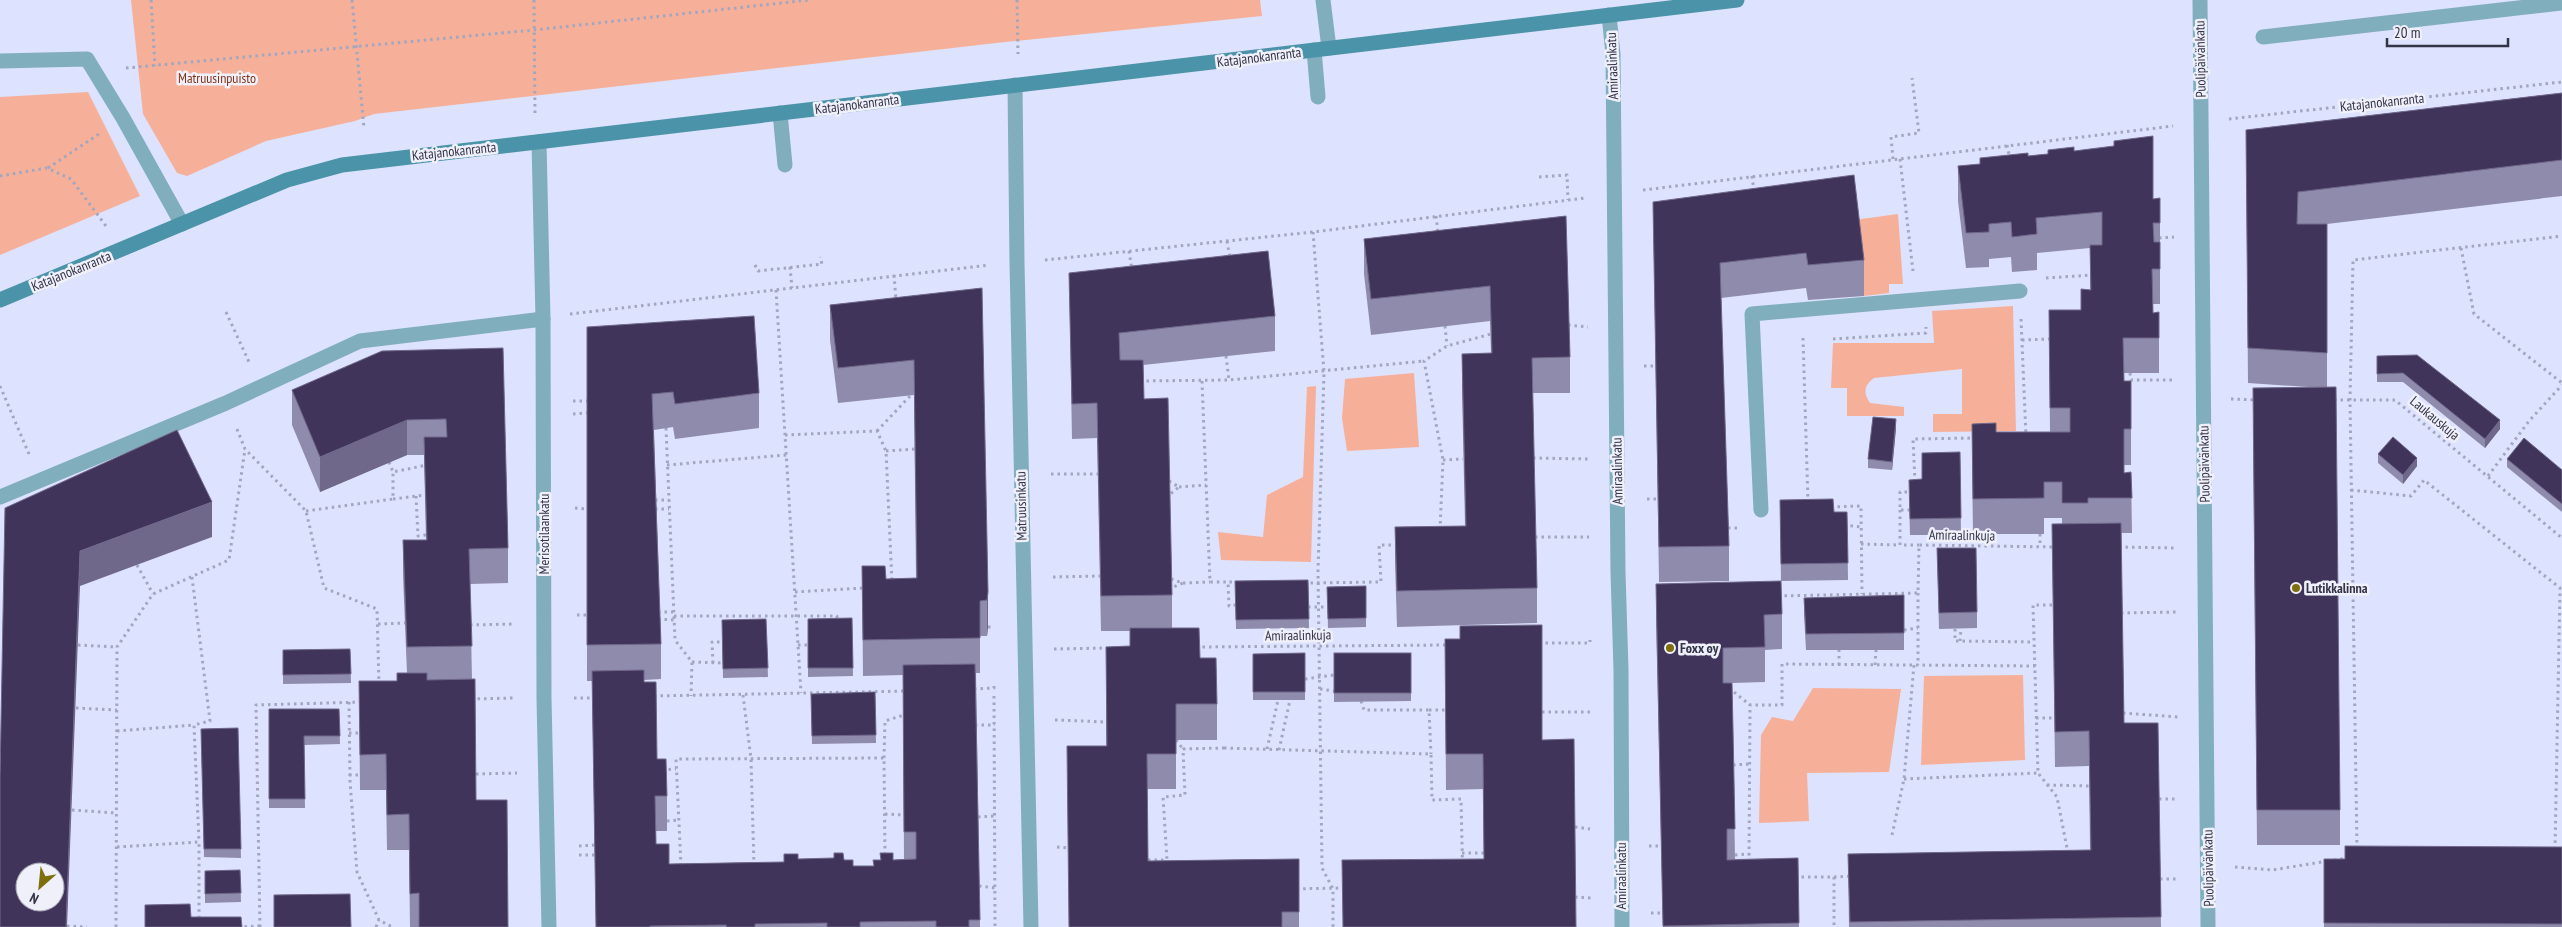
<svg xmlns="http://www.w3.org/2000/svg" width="2562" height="927" viewBox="0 0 2562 927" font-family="'PT Sans Narrow',sans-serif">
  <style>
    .green { fill: #f6b099 }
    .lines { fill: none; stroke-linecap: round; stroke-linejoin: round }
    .path { stroke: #a2a6bf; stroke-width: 3; stroke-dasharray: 2.5 4; stroke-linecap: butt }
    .lane { stroke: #81aebc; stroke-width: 15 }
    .street { stroke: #81aebc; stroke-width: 15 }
    .secondary { stroke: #4a93a8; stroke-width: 15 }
    .wall { fill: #8f8bac }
    .shaded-wall { fill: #70688b }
    .building { fill: #41345a; stroke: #70688b; fill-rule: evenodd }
    .poi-dot { fill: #7e6e0c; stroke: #eff0fa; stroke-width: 2 }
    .labels { text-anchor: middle; stroke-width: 5; stroke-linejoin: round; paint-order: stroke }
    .street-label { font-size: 14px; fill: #333547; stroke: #eff0fa }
    .park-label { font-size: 14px; fill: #833317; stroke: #eff0fa }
    .poi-label { font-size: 14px; font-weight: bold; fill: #333547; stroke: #eff0fa; text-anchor: start }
  </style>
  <rect width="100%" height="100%" fill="#dde2fe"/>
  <g class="green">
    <polygon points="131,0 1260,0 1262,16 1005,42 374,114 355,121 266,141 187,176 177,173 143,114"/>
    <polygon points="88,92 140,196 0,255 0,97"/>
    <polygon points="1898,214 1903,284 1889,284 1889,293 1864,296 1854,220"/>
    <path d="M2013 306 2016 431 1933 432V414H1962V369L1874 378C1864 385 1863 393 1870 403L1904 407V416H1847V388H1831L1833 343H1934L1932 311Z"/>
    <polygon points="1414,373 1419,447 1347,451 1342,418 1345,379"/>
    <polygon points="1316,386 1311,562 1221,560 1218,532 1263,537 1267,495 1303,477 1307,387"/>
    <polygon points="2023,675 2025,760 1921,765 1924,676"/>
    <polygon points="1813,688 1901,689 1889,772 1807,773 1809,821 1759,823 1761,735 1772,717 1793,721"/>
  </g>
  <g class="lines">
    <g class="path">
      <polyline points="151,0 155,66"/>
      <polyline points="352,0 364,128"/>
      <polyline points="534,0 535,114"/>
      <polyline points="1017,0 1018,54"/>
      <polyline points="126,68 534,30 809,0"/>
      <polyline points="2229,119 2562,82"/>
      <polyline points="2007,145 2010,159"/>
      <polyline points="1893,159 1891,137 1919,133 1912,78"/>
      <polyline points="1900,159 1913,271"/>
      <polyline points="48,168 99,134"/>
      <polyline points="0,176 47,168 71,179 106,226"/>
      <polyline points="1752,176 1754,191"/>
      <polyline points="1539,177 1567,175 1568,200"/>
      <polyline points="1643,190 2173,126"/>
      <polyline points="1436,216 1438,233"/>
      <polyline points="1313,232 1324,372 1318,571 1322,868 1333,889 1333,927"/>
      <polyline points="2159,238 2174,237"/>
      <polyline points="1227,241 1230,258"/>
      <polyline points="2461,248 2474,314 2562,383"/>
      <polyline points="1129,251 1132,270"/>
      <polyline points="1045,260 1313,232 1585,198"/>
      <polyline points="755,265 758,271 822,264 820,257"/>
      <polyline points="790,267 792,288"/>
      <polyline points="894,275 896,300"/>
      <polyline points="2046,278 2092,275"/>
      <polyline points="776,290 801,693"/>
      <polyline points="226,312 249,362"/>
      <polyline points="570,314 989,265"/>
      <polyline points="2021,319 2026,436"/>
      <polyline points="1568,325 1588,327"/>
      <polyline points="1445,326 1447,346"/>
      <polyline points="1803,338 1808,502"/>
      <polyline points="1833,339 1926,333 1926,327"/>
      <polyline points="2022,340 2051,339"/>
      <polyline points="1226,356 1229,380"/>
      <polyline points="1644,366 1656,366"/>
      <polyline points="2130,373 2131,380 2175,380"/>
      <polyline points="1140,381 1229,380 1424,361"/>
      <polyline points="1202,381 1210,582 1228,582"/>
      <polyline points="0,386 29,454"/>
      <polyline points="2231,399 2257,400"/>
      <polyline points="2334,400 2395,400 2562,538"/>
      <polyline points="573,401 587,401"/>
      <polyline points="573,414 587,413"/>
      <polyline points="666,428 675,640 692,662 691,696"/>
      <polyline points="237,429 245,449 306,511 324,588 377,609 379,685"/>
      <polyline points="877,431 911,395"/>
      <polyline points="785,435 877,431 886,451 892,583"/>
      <polyline points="886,451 915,449"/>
      <polyline points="1533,458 1588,459"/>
      <polyline points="1443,460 1463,459"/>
      <polyline points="389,462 393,472"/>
      <polyline points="667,465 786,455"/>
      <polyline points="1051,474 1098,474"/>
      <polyline points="2488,476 2529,421 2562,385"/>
      <polyline points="1169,481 1179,487 1169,495"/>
      <polyline points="1915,482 1913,439 1976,438"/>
      <polyline points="1179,487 1206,485"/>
      <polyline points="2351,490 2411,496 2424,480 2560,588 2555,850"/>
      <polyline points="416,496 418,536 426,535"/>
      <polyline points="393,499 425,495"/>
      <polyline points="1647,499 1658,499"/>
      <polyline points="655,500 669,500"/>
      <polyline points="1831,507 1861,506 1862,594"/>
      <polyline points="575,508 587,509"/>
      <polyline points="655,509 669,509"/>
      <polyline points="1900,510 1900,545 1919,545"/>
      <polyline points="1910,510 1900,510 1900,492 1912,492"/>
      <polyline points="306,511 393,499 393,472 427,465"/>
      <polyline points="1844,525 1861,527"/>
      <polyline points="1728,528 1740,528"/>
      <polyline points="1440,530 1443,460 1424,361 1447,346 1491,334"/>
      <polyline points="2040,534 2040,547"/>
      <polyline points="1535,537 1589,537"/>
      <polyline points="1861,544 1900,545"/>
      <polyline points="2119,547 2175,548"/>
      <polyline points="137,565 153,594"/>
      <polyline points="192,577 210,721 194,725"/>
      <polyline points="1053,577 1100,576"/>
      <polyline points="1171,579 1183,583 1171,588"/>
      <polyline points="1183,583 1210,582"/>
      <polyline points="1304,583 1381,582 1379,545 1399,545"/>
      <polyline points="795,592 864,588"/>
      <polyline points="1918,593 1918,665"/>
      <polyline points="1778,596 1918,593 1919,545 2055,547"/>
      <polyline points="1236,605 1229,606 1228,582 1238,582"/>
      <polyline points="2052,605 2033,605 2038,773 2057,797 2068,853"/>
      <polyline points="1308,607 1327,607"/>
      <polyline points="658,612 673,612"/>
      <polyline points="2121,613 2177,612"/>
      <polyline points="577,615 587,615"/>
      <polyline points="674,616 837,616 837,621"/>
      <polyline points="658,619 674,620"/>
      <polyline points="378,624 405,623"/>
      <polyline points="470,625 515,624"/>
      <polyline points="988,627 994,627"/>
      <polyline points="1955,629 1955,641 2034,642"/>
      <polyline points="1904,630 1918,628"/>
      <polyline points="1960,641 1961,629"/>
      <polyline points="1539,643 1590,643 1590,640"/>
      <polyline points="78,645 117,647"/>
      <polyline points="798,645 808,645"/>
      <polyline points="1196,647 1448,645"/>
      <polyline points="1054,649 1108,648"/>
      <polyline points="692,662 723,663"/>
      <polyline points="713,663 712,642 722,642"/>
      <polyline points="1839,665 1839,650"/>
      <polyline points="1875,665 1876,650"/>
      <polyline points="1305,679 1334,675"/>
      <polyline points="1729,688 1750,705"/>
      <polyline points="974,689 994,688 994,685"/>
      <polyline points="1320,689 1334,691"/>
      <polyline points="743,695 751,759 754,866"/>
      <polyline points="654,696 907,691"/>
      <polyline points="994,696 995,927"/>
      <polyline points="574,698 595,698"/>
      <polyline points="471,699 515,698"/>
      <polyline points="1361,701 1364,710 1429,710 1431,754"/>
      <polyline points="349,702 350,782 357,872 379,920 392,927"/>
      <polyline points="76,708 117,710"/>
      <polyline points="1429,710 1445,710"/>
      <polyline points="1542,712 1590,712"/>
      <polyline points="2123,713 2178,717"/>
      <polyline points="2036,718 2054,718"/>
      <polyline points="1055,720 1106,722"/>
      <polyline points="975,725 995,725"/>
      <polyline points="117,731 194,725 199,842"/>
      <polyline points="349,733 359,733"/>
      <polyline points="1176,740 1183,749"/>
      <polygon points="1224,748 1431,754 1432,800 1461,799 1463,886 1169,891 1163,797 1185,795 1183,749"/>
      <polyline points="1267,749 1278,700"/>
      <polyline points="1279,750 1290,700"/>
      <polyline points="884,758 885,721 904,715"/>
      <polyline points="1733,765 1750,764"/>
      <polyline points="662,770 676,769"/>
      <polyline points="476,774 517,773"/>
      <polyline points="349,775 360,775"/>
      <polyline points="1904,779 2038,773"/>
      <polyline points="2047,785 2089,786"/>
      <polyline points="2159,799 2178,799"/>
      <polyline points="72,810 116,813"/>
      <polyline points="885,814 903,815"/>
      <polyline points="978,817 995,816"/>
      <polyline points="667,821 678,820"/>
      <polyline points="1575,827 1590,829"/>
      <polyline points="1892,835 1904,779 1914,665"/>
      <polyline points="579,846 594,845"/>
      <polyline points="1649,846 1661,846"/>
      <polyline points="117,847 199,842 199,927"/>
      <polyline points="1057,847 1068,848"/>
      <polyline points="2357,849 2350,400 2353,260 2562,236"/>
      <polyline points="1462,853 1484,853"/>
      <polyline points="579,855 594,855"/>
      <polyline points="1735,855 1749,854"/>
      <polyline points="1148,860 1167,860"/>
      <polyline points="2334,860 2348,858"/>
      <polyline points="1749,862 1750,705 1782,705 1782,664 2035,666"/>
      <polyline points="681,866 676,759 884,758 885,856"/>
      <polyline points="2235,867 2272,870 2328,861"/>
      <polyline points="1795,877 1834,877 1834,927"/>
      <polyline points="1834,877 1852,876"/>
      <polyline points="2160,879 2179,879"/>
      <polyline points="979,886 995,888"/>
      <polyline points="1575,897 1591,898"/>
      <polyline points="1651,913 1663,913"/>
      <polyline points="67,926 87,927"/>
      <polyline points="116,927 117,647 153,594 229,560 245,449"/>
      <polyline points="238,927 260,926"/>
      <polyline points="260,927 256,705 363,702"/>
      <polyline points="376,927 379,920"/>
    </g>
    <g class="lane">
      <polyline points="1323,0 1329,48"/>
      <polyline points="2263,37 2562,3"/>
      <polyline points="1314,50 1318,97"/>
      <polyline points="0,61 87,59 123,118 182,224"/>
      <polyline points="780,113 785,165"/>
      <polyline points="0,497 226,403 360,341 543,319"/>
      <polyline points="1761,510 1752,314 2020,291"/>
    </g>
    <g class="street">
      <polyline points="2200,0 2208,927"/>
      <polyline points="1609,15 1613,54 1618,572 1621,670 1622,927"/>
      <polyline points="1015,85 1017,262 1031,927"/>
      <polyline points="539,142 543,319 544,698 549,927"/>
    </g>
    <polyline class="secondary" points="0,300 287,180 342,165 1737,0"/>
  </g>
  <g class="wall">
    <polygon points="2562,93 2562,196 2327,224 2327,388 2340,810 2340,845 2257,845 2253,424 2323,388 2248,383 2246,130"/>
    <polygon points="2114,141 2153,199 2160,198 2160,304 2153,304 2153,313 2159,312 2159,373 2124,373 2124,381 2131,381 2131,465 2124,465 2124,473 2131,472 2132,533 2121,533 2124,723 2158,723 2161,927 1849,927 1848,854 2090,850 2089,766 2055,767 2052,524 2062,524 2062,518 2044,518 2044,534 1973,534 1972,459 1972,424 1996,432 2050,432 2049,310 2081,310 2090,290 2090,248 2037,253 2037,270 2012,272 2011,257 1989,259 1989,267 1966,268 1958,201 1958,166 1980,164 1980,158 2028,156 2114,147"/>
    <polygon points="1653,202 1864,260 1864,296 1808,300 1806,288 1721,298 1729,546 1729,581 1659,582"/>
    <polygon points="1566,216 1570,357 1570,393 1532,393 1537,588 1537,623 1397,627 1395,563 1395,527 1465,526 1462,389 1462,354 1491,353 1490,321 1371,335 1364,274 1364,239"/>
    <polygon points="1069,273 1275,316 1275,351 1143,365 1144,399 1172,595 1172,628 1200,658 1217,704 1217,740 1176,740 1176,789 1147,789 1148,861 1299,859 1299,927 1069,927 1106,746 1106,647 1130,646 1130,631 1101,631 1097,438 1072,439"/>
    <polygon points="982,288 988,627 987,636 980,636 980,673 976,673 980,927 596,927 592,681 587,681 587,327 759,393 759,428 675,439 673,427 654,430 661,644 661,679 644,680 657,759 667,796 667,831 656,831 656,844 669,864 784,862 798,859 844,860 853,866 873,866 893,860 904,859 903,675 863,676 862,566 886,579 916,578 914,395 838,403 830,340 830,305"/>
    <polygon points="503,348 508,548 508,583 470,584 472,679 476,800 508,927 410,927 409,850 387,850 386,790 360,790 359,681 397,681 407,673 403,576 403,540 426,540 424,455 407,455 320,492 292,425 292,390"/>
    <polygon points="2377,356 2500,429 2485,448 2403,382 2377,382"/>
    <polygon points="1896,428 1892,470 1868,468 1868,459"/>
    <polygon points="1960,452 1961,535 1910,535 1909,496 1922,479"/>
    <polygon points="2378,454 2417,466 2403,484 2378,463"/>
    <polygon points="2507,459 2562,470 2562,512 2507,467"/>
    <polygon points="1780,500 1834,512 1847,512 1848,580 1781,581"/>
    <polygon points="1937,548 1977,612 1977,628 1939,629"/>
    <polygon points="1308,580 1309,628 1236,629 1235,581"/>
    <polygon points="1656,584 1782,614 1782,649 1765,650 1765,682 1732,683 1735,859 1798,858 1799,927 1663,927 1656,619"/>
    <polygon points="1366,586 1366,627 1328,628 1327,587"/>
    <polygon points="1904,595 1904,650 1806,650 1804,614 1804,598"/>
    <polygon points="852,618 853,676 808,677 808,619"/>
    <polygon points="766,619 768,677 723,678 722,620"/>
    <polygon points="1445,639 1542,740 1484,859 1483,789 1446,790"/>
    <polygon points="350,649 351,683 283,684 283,650"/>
    <polygon points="1305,653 1305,700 1253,700 1253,654"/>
    <polygon points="1334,653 1411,653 1411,701 1334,702"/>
    <polygon points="875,692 876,743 812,744 811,694"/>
    <polygon points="269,709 339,709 340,744 304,745 305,808 269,808"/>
    <polygon points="238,728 241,858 204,857 201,729"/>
    <polygon points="2562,847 2562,927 2324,927 2324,859 2345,859"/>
    <polygon points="240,870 241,902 205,903 205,871"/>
  </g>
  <g class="shaded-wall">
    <polygon points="1896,419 1896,428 1892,470 1892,462"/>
    <polygon points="407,420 407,455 320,492 320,457"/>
    <polygon points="2500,420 2500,429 2485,448 2485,439"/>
    <polygon points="2417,458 2417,466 2403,484 2403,475"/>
    <polygon points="212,502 212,537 80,586 67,927 66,927 80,551"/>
    <polygon points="988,592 988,627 987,636 987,600"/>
  </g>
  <g class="building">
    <polygon points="2562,93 2562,160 2298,192 2297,224 2327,224 2327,353 2248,348 2246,130"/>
    <polygon points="2153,136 2153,199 2160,198 2160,223 2153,223 2154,242 2160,242 2160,269 2152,269 2153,313 2159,312 2159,338 2123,338 2124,381 2131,381 2131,429 2124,429 2124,473 2131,472 2132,498 2088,498 2088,503 2062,503 2062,482 2044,482 2044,498 1973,499 1972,424 1996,423 1996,432 2070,432 2070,408 2050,408 2049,310 2081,310 2081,289 2091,290 2090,245 2102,245 2102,212 2036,218 2037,234 2012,237 2011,222 1989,224 1989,232 1966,233 1958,166 1980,164 1980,158 2028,153 2028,156 2048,154 2048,150 2074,147 2074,151 2114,146 2114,141"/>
    <polygon points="1854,175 1864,260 1808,265 1806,253 1720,263 1729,546 1659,547 1653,202"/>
    <polygon points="1566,216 1570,357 1532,358 1537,588 1397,591 1395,527 1466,526 1462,354 1492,353 1490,286 1371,299 1364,239"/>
    <polygon points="1268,251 1275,316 1119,333 1120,360 1143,360 1144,399 1168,398 1172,595 1101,596 1097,403 1072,404 1069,273"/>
    <polygon points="982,288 988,592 987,600 980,601 980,638 863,640 862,566 885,566 886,579 917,578 914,360 838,368 830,305"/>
    <polygon points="754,316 759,393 675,404 673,392 652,394 661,644 587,645 587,327"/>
    <polygon points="503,348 508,548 469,549 472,646 407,647 403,540 427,540 424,437 447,437 446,419 407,420 320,457 292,390 382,351"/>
    <polygon points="2417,355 2500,420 2485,439 2403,373 2377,374 2377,356"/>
    <polygon points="2336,387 2340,810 2257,810 2253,388"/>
    <polygon points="1873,417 1896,419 1892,462 1868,459"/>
    <path d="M177 430 212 502 80 551 66 927H0V777L5 508ZM25 872H55V902H25Z"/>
    <polygon points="2393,437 2417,458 2403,475 2378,454"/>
    <polygon points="2524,438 2562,470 2562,504 2507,459"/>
    <polygon points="1960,452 1961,518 1910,519 1909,480 1922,479 1922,453"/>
    <polygon points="1833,499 1834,512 1847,512 1848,563 1781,564 1780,500"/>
    <polygon points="2121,523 2124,723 2158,723 2161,917 1850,922 1848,854 2091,850 2089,731 2055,732 2052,524"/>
    <polygon points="1937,548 1976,548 1977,612 1939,613"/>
    <polygon points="1308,580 1309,619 1236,620 1235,581"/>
    <polygon points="1781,581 1782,614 1764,615 1765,647 1723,648 1723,683 1732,683 1733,729 1735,829 1727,829 1727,860 1798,858 1799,923 1663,926 1656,584"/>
    <polygon points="1366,586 1366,618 1328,619 1327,587"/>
    <polygon points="1904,595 1904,633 1806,634 1804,598"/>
    <polygon points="852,618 853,668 808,668 808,619"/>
    <polygon points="766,619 768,668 723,669 722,620"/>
    <polygon points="1542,625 1542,740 1574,739 1576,927 1343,927 1342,860 1484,859 1483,754 1446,754 1445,639 1460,639 1460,626"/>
    <polygon points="1130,628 1199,628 1200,658 1216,658 1217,704 1176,704 1176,754 1147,754 1148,861 1299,859 1299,912 1282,912 1282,927 1069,927 1067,746 1107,746 1106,647 1130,646"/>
    <polygon points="350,649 351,674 283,675 283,650"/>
    <polygon points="1305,653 1305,692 1253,692 1253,654"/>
    <rect x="1334" y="653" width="77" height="40"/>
    <polygon points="975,664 980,920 969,920 969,927 936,927 936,921 860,922 860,927 827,927 827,923 755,924 755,927 727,927 726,925 650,926 650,927 596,927 592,671 644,670 644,682 656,682 657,759 666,759 667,796 655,796 656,844 669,844 669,864 784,862 784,854 798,854 798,859 834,858 834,853 843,853 844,860 853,860 853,866 874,866 873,860 881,860 880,853 893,853 893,860 916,859 916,832 904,832 903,665"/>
    <polygon points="397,673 427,673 427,680 475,679 476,800 507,800 508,927 419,927 419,893 410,894 409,814 387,815 386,754 360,755 359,681 397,681"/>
    <polygon points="875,692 876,735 812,736 811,694"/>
    <polygon points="269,709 339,709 340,736 304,736 305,799 269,799"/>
    <polygon points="238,728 241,849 204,849 201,729"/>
    <polygon points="2345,846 2562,847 2562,924 2324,923 2324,859 2345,859"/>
    <polygon points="240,870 241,893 205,894 205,871"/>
    <polygon points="350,894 351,927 274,927 274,895"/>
    <polygon points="190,904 191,917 241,917 242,927 145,927 145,905"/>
  </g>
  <g class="poi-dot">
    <circle cx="2296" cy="588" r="5"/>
    <circle cx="1670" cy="648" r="5"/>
  </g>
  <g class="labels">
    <g class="street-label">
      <text transform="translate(1259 57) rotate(-7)" y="5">Katajanokanranta</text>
      <text transform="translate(2200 59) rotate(-91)" y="5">Puolipäivänkatu</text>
      <text transform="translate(1612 66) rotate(-92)" y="5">Amiraalinkatu</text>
      <text transform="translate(2382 102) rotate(-6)" y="5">Katajanokanranta</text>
      <text transform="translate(857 104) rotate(-7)" y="5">Katajanokanranta</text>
      <text transform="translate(454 151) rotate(-6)" y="5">Katajanokanranta</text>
      <text transform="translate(71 271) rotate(-22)" y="5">Katajanokanranta</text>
      <text transform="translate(2435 418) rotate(40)" y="5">Laukauskuja</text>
      <text transform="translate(2204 464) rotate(-91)" y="5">Puolipäivänkatu</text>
      <text transform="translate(1617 471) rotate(-91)" y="5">Amiraalinkatu</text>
      <text transform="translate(1021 506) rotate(-91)" y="5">Matruusinkatu</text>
      <text transform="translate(544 534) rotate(-90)" y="5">Merisotilaankatu</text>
      <text transform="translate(1962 535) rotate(1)" y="5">Amiraalinkuja</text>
      <text transform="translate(1298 635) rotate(-1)" y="5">Amiraalinkuja</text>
      <text transform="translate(2208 868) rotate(-91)" y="5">Puolipäivänkatu</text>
      <text transform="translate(1621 876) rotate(-90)" y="5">Amiraalinkatu</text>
    </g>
    <g class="park-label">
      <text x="217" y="83">Matruusinpuisto</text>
    </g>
    <g class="poi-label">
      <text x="2306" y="593">Lutikkalinna</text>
      <text x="1680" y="653">Foxx oy</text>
    </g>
  </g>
  <g transform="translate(40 887) rotate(207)"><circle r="24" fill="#eff0fa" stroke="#a4a5b2"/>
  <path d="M0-4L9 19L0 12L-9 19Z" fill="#7e6e0c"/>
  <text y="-8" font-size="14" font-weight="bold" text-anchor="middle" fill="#333547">N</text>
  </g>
  <path d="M2387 38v8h121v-8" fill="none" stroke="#333547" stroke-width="2.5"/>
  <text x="2394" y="38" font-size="15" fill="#333547" stroke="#eff0fa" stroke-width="4" paint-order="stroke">20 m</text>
</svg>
